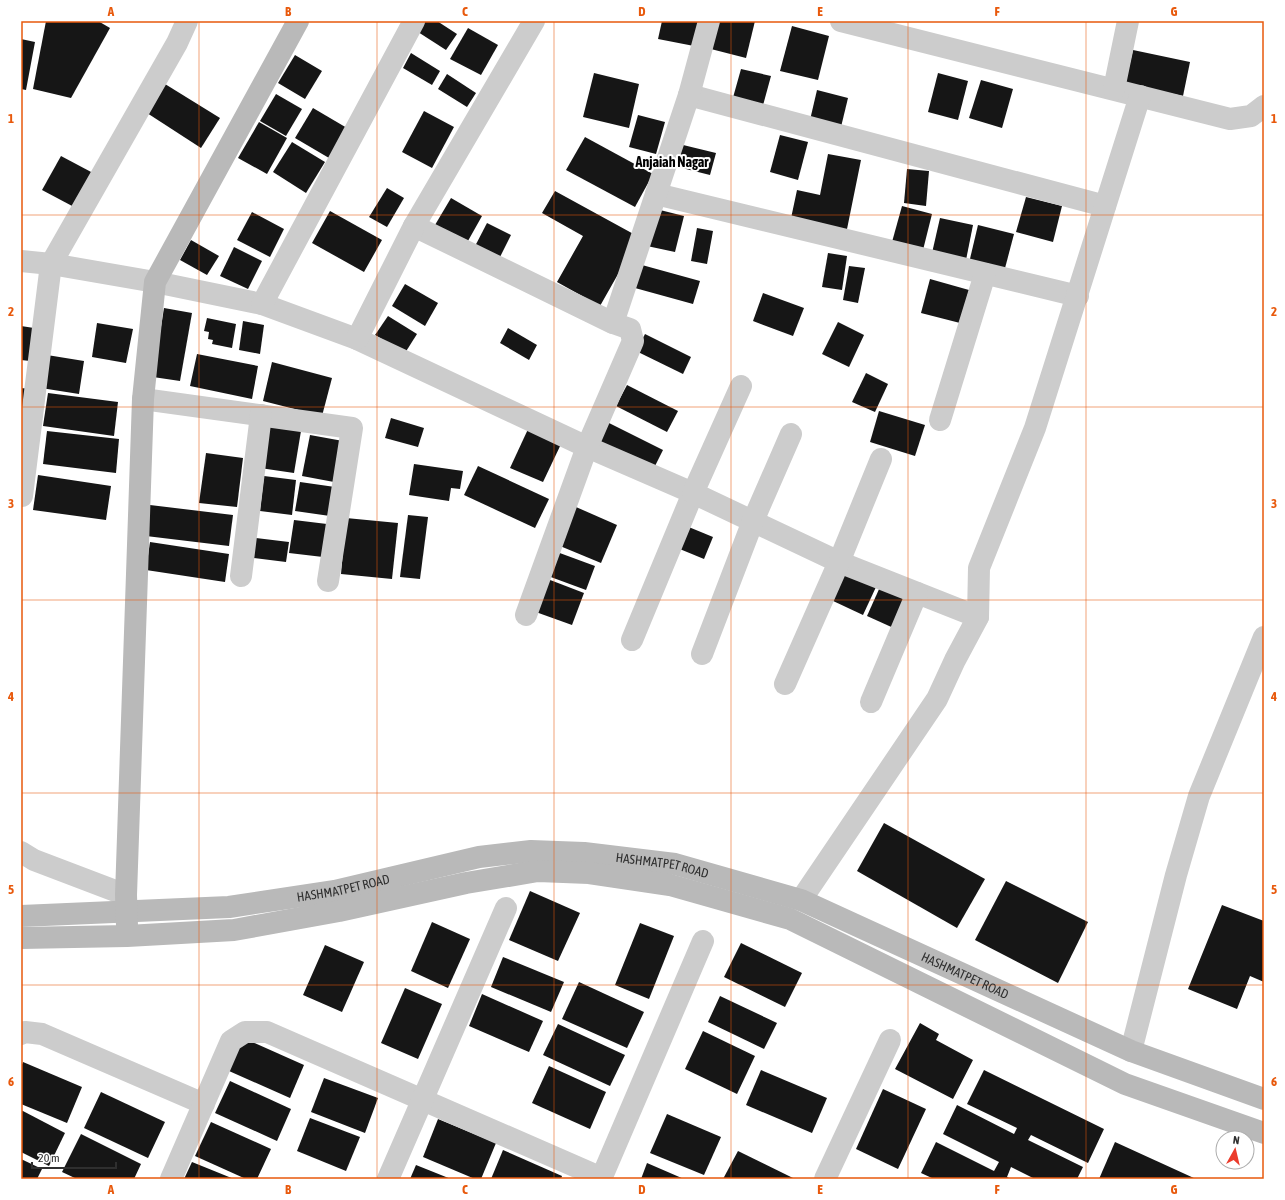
<svg xmlns="http://www.w3.org/2000/svg" width="1285" height="1200" viewBox="0 0 1285 1200" font-family="'Asap Condensed',sans-serif">
  <style>
    .building { fill: #161616 }
    .lines { fill: none; stroke-linecap: round; stroke-linejoin: round }
    .street { stroke: #ccc; stroke-width: 22 }
    .secondary { stroke: #b9b9b9; stroke-width: 22 }
    .grid { fill: none; stroke: #e8590c; stroke-width: 1; stroke-opacity: 0.55 }
    .labels { text-anchor: middle; stroke-width: 4; stroke-linejoin: round; paint-order: stroke }
    .street-label { font-size: 13px; fill: #2f2f2f; stroke: #fff }
    .neighbourhood-label { font-size: 14px; font-weight: bold; fill: #000; stroke: #fff }
    .neatline { fill: none; stroke: #e8590c; stroke-width: 1.5 }
    .grid-label { font-size: 13px; text-anchor: middle; font-weight: bold; fill: #e8590c }
  </style>
  <rect width="100%" height="100%" fill="#fff"/>
  <g class="building">
    <polygon points="46,21 98,21 110,28 71,98 33,89"/>
    <polygon points="426,21 437,21 457,34 446,50 418,32"/>
    <polygon points="662,21 699,21 694,46 658,39"/>
    <polygon points="713,21 755,21 746,58 707,48"/>
    <polygon points="792,26 829,36 818,80 780,71"/>
    <polygon points="468,28 498,45 481,75 450,59"/>
    <polygon points="21,39 35,42 26,90 21,89"/>
    <polygon points="1133,50 1190,62 1183,96 1125,84"/>
    <polygon points="411,53 440,71 432,85 403,68"/>
    <polygon points="295,55 322,71 305,99 278,83"/>
    <polygon points="741,69 771,76 762,109 732,101"/>
    <polygon points="594,73 639,84 629,128 583,117"/>
    <polygon points="938,73 968,81 958,120 928,112"/>
    <polygon points="447,74 476,93 467,107 438,89"/>
    <polygon points="981,80 1013,89 1002,128 969,118"/>
    <polygon points="165,84 220,118 201,148 147,113"/>
    <polygon points="817,90 848,98 841,127 810,120"/>
    <polygon points="276,94 302,109 286,136 260,121"/>
    <polygon points="313,108 347,128 329,158 295,138"/>
    <polygon points="424,111 454,127 432,168 402,152"/>
    <polygon points="638,115 665,122 656,154 629,147"/>
    <polygon points="259,122 287,138 267,174 238,158"/>
    <polygon points="780,135 808,142 798,180 770,172"/>
    <polygon points="585,137 653,174 635,207 566,170"/>
    <polygon points="292,142 325,162 306,193 273,172"/>
    <polygon points="679,144 716,153 710,175 674,166"/>
    <polygon points="828,154 861,160 846,234 790,223 797,190 820,195"/>
    <polygon points="61,156 93,173 74,207 42,190"/>
    <polygon points="907,169 929,171 926,206 904,203"/>
    <polygon points="387,188 404,198 387,227 369,217"/>
    <polygon points="555,191 639,237 600,306 557,282 583,236 542,213"/>
    <polygon points="1026,197 1062,206 1053,242 1016,232"/>
    <polygon points="451,198 482,216 464,248 432,230"/>
    <polygon points="902,206 932,214 923,250 892,242"/>
    <polygon points="656,209 684,216 675,252 647,246"/>
    <polygon points="330,211 382,240 364,272 312,243"/>
    <polygon points="252,212 284,229 270,257 237,240"/>
    <polygon points="940,218 973,225 966,260 932,253"/>
    <polygon points="487,223 511,235 496,265 472,252"/>
    <polygon points="978,225 1014,234 1004,272 969,263"/>
    <polygon points="697,228 713,231 707,264 691,261"/>
    <polygon points="191,240 219,256 207,275 180,260"/>
    <polygon points="234,247 262,261 248,289 220,276"/>
    <polygon points="828,253 847,256 842,290 822,287"/>
    <polygon points="642,265 700,281 693,304 635,288"/>
    <polygon points="849,266 865,268 858,303 843,300"/>
    <polygon points="930,279 969,290 960,323 921,313"/>
    <polygon points="405,284 438,303 425,326 392,306"/>
    <polygon points="763,293 804,308 793,336 753,321"/>
    <polygon points="164,308 192,313 180,381 153,377"/>
    <polygon points="388,316 417,334 405,353 375,335"/>
    <polygon points="207,318 236,324 232,348 212,344 213,340 208,339 209,332 204,331"/>
    <polygon points="243,321 264,325 260,354 239,350"/>
    <polygon points="838,322 864,335 849,367 822,354"/>
    <polygon points="97,323 133,329 126,363 92,357"/>
    <polygon points="21,326 34,328 30,361 21,360"/>
    <polygon points="508,328 537,345 529,360 500,343"/>
    <polygon points="645,334 691,357 683,374 636,351"/>
    <polygon points="197,354 258,366 252,399 190,386"/>
    <polygon points="47,355 84,361 79,394 41,388"/>
    <polygon points="272,362 332,378 322,416 263,401"/>
    <polygon points="866,373 888,384 875,412 852,402"/>
    <polygon points="627,385 678,411 667,432 616,406"/>
    <polygon points="21,388 30,389 21,425"/>
    <polygon points="48,393 118,402 114,436 43,426"/>
    <polygon points="879,411 925,425 915,456 870,442"/>
    <polygon points="391,418 424,428 418,447 385,438"/>
    <polygon points="607,422 663,450 653,470 597,442"/>
    <polygon points="267,426 301,431 294,473 260,468"/>
    <polygon points="529,427 562,442 543,482 510,468"/>
    <polygon points="47,431 119,439 116,473 43,464"/>
    <polygon points="310,435 343,441 334,482 302,476"/>
    <polygon points="206,453 243,458 237,507 199,503"/>
    <polygon points="414,464 463,471 460,489 451,488 449,501 409,495"/>
    <polygon points="478,466 549,499 535,528 464,495"/>
    <polygon points="38,475 111,486 106,520 33,510"/>
    <polygon points="264,476 296,480 292,515 260,511"/>
    <polygon points="300,482 335,487 330,516 295,511"/>
    <polygon points="150,505 233,515 229,546 146,536"/>
    <polygon points="576,507 617,525 601,563 560,546"/>
    <polygon points="408,515 428,517 420,579 400,577"/>
    <polygon points="346,518 398,523 392,579 341,574"/>
    <polygon points="294,520 327,524 323,557 289,553"/>
    <polygon points="679,523 713,537 704,559 670,545"/>
    <polygon points="256,538 289,542 286,562 253,558"/>
    <polygon points="150,542 229,554 225,582 146,570"/>
    <polygon points="557,552 595,566 586,590 548,576"/>
    <polygon points="844,572 876,587 863,615 831,600"/>
    <polygon points="545,578 584,593 572,625 533,611"/>
    <polygon points="880,587 911,601 898,630 867,616"/>
    <polygon points="884,823 985,879 957,928 857,871"/>
    <polygon points="1006,881 1088,922 1058,983 975,940"/>
    <polygon points="530,891 580,913 558,961 509,940"/>
    <polygon points="1222,905 1264,921 1264,982 1250,976 1237,1009 1188,989"/>
    <polygon points="432,922 470,939 448,988 411,971"/>
    <polygon points="640,923 674,936 649,999 615,985"/>
    <polygon points="741,943 802,973 785,1007 724,977"/>
    <polygon points="325,945 364,962 342,1012 303,995"/>
    <polygon points="503,957 564,982 551,1012 491,987"/>
    <polygon points="579,982 644,1012 627,1048 562,1019"/>
    <polygon points="405,988 442,1004 418,1059 381,1043"/>
    <polygon points="482,994 543,1021 529,1052 469,1026"/>
    <polygon points="720,996 777,1023 764,1049 708,1022"/>
    <polygon points="920,1023 939,1034 936,1040 973,1060 953,1099 895,1069"/>
    <polygon points="558,1024 625,1055 610,1086 543,1055"/>
    <polygon points="703,1031 755,1056 737,1094 685,1069"/>
    <polygon points="243,1038 304,1065 290,1098 229,1071"/>
    <polygon points="23,1062 82,1087 67,1123 21,1104 21,1067"/>
    <polygon points="549,1066 606,1092 590,1129 532,1103"/>
    <polygon points="761,1070 827,1098 812,1133 746,1105"/>
    <polygon points="984,1070 1104,1129 1088,1163 1031,1135 1028,1140 1083,1167 1077,1179 1035,1179 1011,1167 1007,1177 1011,1179 934,1179 921,1173 936,1142 994,1171 999,1162 943,1134 957,1105 1014,1134 1017,1128 967,1104"/>
    <polygon points="324,1078 378,1098 365,1133 311,1112"/>
    <polygon points="230,1081 291,1109 277,1141 215,1113"/>
    <polygon points="883,1089 926,1109 898,1169 856,1149"/>
    <polygon points="101,1092 165,1122 148,1158 84,1128"/>
    <polygon points="21,1110 65,1133 49,1166 21,1152"/>
    <polygon points="667,1114 721,1137 704,1175 650,1153"/>
    <polygon points="310,1118 360,1137 346,1171 297,1151"/>
    <polygon points="438,1119 496,1143 481,1179 475,1179 423,1157"/>
    <polygon points="211,1122 271,1149 257,1179 246,1179 195,1156"/>
    <polygon points="81,1134 141,1164 134,1179 77,1179 62,1172"/>
    <polygon points="1115,1142 1196,1179 1099,1179"/>
    <polygon points="503,1150 562,1176 561,1179 491,1179"/>
    <polygon points="738,1151 795,1179 723,1179"/>
    <polygon points="21,1159 42,1169 37,1179 21,1179"/>
    <polygon points="192,1162 234,1179 184,1179"/>
    <polygon points="647,1163 684,1179 641,1179"/>
    <polygon points="416,1165 451,1179 410,1179"/>
  </g>
  <g class="lines">
    <g class="street">
      <polyline points="841,21 1230,119 1251,116 1264,106"/>
      <polyline points="1114,89 1128,21"/>
      <polyline points="689,95 1105,206"/>
      <polyline points="656,194 1078,296"/>
      <polyline points="414,226 613,323"/>
      <polyline points="21,261 51,264 155,282 262,304 357,339 587,447 693,493 632,640"/>
      <polyline points="262,304 414,21"/>
      <polyline points="357,339 414,226 534,21"/>
      <polyline points="741,386 693,493 839,562 978,617"/>
      <polyline points="143,399 352,428 328,581"/>
      <polyline points="940,420 985,274"/>
      <polyline points="22,496 51,264 177,43 187,21"/>
      <polyline points="241,576 261,415"/>
      <polyline points="526,615 587,447 633,341 630,329 613,323 689,95 709,21"/>
      <polyline points="702,654 753,521 791,434"/>
      <polyline points="785,684 839,562 881,459"/>
      <polyline points="871,702 917,593"/>
      <polyline points="21,852 34,860 126,895"/>
      <polyline points="801,900 937,699 955,660 978,617 979,568 1035,428 1140,96"/>
      <polyline points="21,1034 25,1032 42,1034 204,1104"/>
      <polyline points="1131,1051 1176,875 1199,796 1264,637"/>
      <polyline points="171,1179 231,1041 245,1032 267,1032 602,1178"/>
      <polyline points="388,1179 506,908"/>
      <polyline points="601,1179 703,941"/>
      <polyline points="825,1179 890,1040"/>
    </g>
    <g class="secondary">
      <path id="s1" d="M21 916 229 907 335 891 479 857 531 851 584 853 675 864 801 900 1131 1051 1264 1099"/>
      <polyline points="127,926 126,895 143,399 155,282 298,21"/>
      <polyline points="21,938 127,936 234,930 339,911 466,883 538,871 589,873 670,885 790,919 1125,1084 1264,1133"/>
    </g>
  </g>
  <path class="grid" d="M199 21V1179M377 21V1179M554 21V1179M731 21V1179M908 21V1179M1086 21V1179M21 215H1264M21 407H1264M21 600H1264M21 793H1264M21 985H1264"/>
  <g class="labels">
    <g class="street-label">
      <text dy="5" stroke="none"><textPath href="#s1" startOffset="648">HASHMATPET ROAD</textPath></text>
      <text dy="5" stroke="none"><textPath href="#s1" startOffset="324">HASHMATPET ROAD</textPath></text>
      <text dy="5" stroke="none"><textPath href="#s1" startOffset="972">HASHMATPET ROAD</textPath></text>
    </g>
    <g class="neighbourhood-label">
      <text x="672" y="167">Anjaiah Nagar</text>
    </g>
  </g>
  <rect width="1285" height="1200" fill="none" stroke="#ffffff" stroke-width="44"/>
  <g transform="translate(1235 1150) rotate(8)"><circle r="19" fill="#ffffff" stroke="#acacac"/>
  <path d="M0-3L7 15L0 10L-7 15Z" fill="#eb3b2b"/>
  <text y="-6" font-size="11" font-weight="bold" text-anchor="middle" fill="#2f2f2f">N</text>
  </g>
  <path d="M32 1162v6h84v-6" fill="none" stroke="#2f2f2f" stroke-width="2"/>
  <text x="38" y="1162" font-size="12" fill="#2f2f2f" stroke="#ffffff" stroke-width="3" paint-order="stroke">20 m</text>
  <rect x="22" y="22" width="1241" height="1156" class="neatline"/>
  <g class="grid-label">
    <text x="111" y="16">A</text>
    <text x="288" y="16">B</text>
    <text x="465" y="16">C</text>
    <text x="642" y="16">D</text>
    <text x="820" y="16">E</text>
    <text x="997" y="16">F</text>
    <text x="1174" y="16">G</text>
    <text x="11" y="123">1</text>
    <text x="1274" y="123">1</text>
    <text x="11" y="316">2</text>
    <text x="1274" y="316">2</text>
    <text x="11" y="508">3</text>
    <text x="1274" y="508">3</text>
    <text x="11" y="701">4</text>
    <text x="1274" y="701">4</text>
    <text x="11" y="894">5</text>
    <text x="1274" y="894">5</text>
    <text x="11" y="1086">6</text>
    <text x="1274" y="1086">6</text>
    <text x="111" y="1194">A</text>
    <text x="288" y="1194">B</text>
    <text x="465" y="1194">C</text>
    <text x="642" y="1194">D</text>
    <text x="820" y="1194">E</text>
    <text x="997" y="1194">F</text>
    <text x="1174" y="1194">G</text>
  </g>
</svg>
